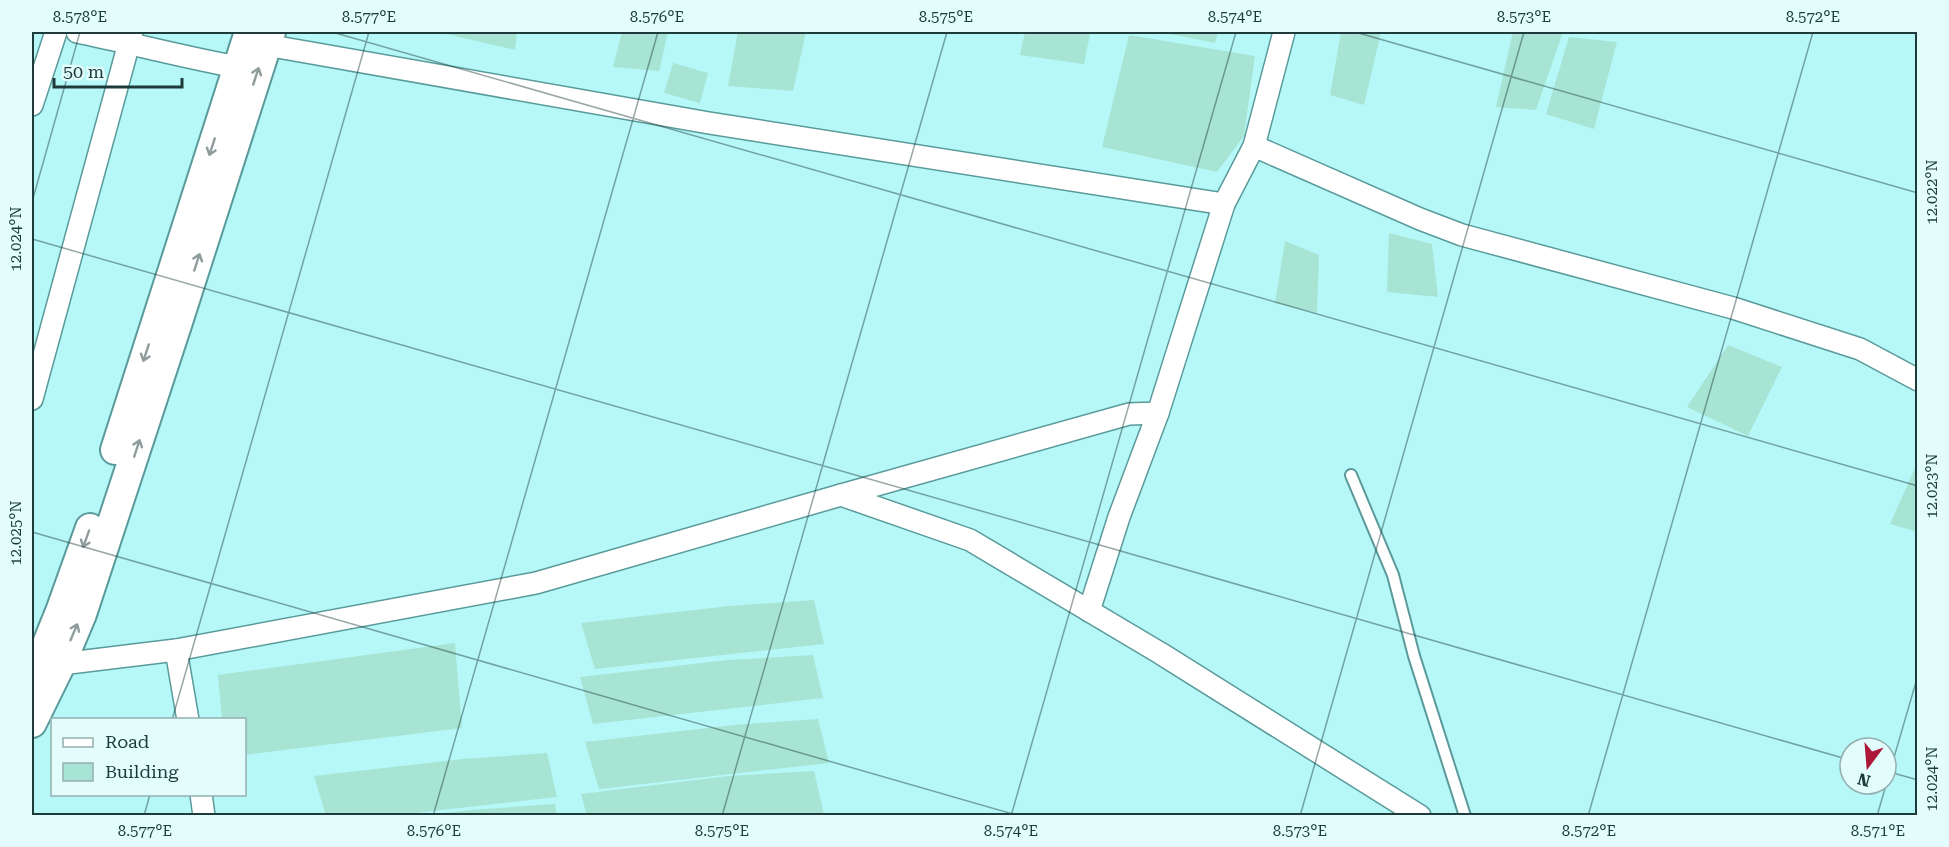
<svg xmlns="http://www.w3.org/2000/svg" width="1949" height="847" viewBox="0 0 1949 847" font-family="'Roboto Serif',serif">
  <style>
    .building { fill: #a7e4d4 }
    .lines { fill: none; stroke-linecap: round; stroke-linejoin: round }
    .lane-casing { stroke: #5a9a9a; stroke-width: 14 }
    .street-casing { stroke: #5a9a9a; stroke-width: 24 }
    .secondary-casing { stroke: #5a9a9a; stroke-width: 32 }
    .lane { stroke: #fff; stroke-width: 10 }
    .street { stroke: #fff; stroke-width: 21 }
    .secondary { stroke: #fff; stroke-width: 28 }
    .oneway { stroke: #8f9c9c }
    .ticks { fill: none; stroke: #1f3a3a; stroke-width: 1.5; stroke-opacity: 0.45 }
    .neatline { fill: none; stroke: #1f3a3a; stroke-width: 2 }
    .ticks-label { font-size: 15px; text-anchor: middle; fill: #1f3a3a }
  </style>
  <rect width="100%" height="100%" fill="#b6f8f8"/>
  <g class="building">
    <polygon points="438,32 517,32 515,50"/>
    <polygon points="622,32 668,32 659,71 613,67"/>
    <polygon points="738,32 806,32 793,91 728,86"/>
    <polygon points="1025,32 1076,32 1090,34 1084,64 1020,55"/>
    <polygon points="1160,32 1218,32 1215,43"/>
    <polygon points="1341,32 1381,32 1364,105 1330,95"/>
    <polygon points="1513,32 1563,32 1536,110 1496,107"/>
    <polygon points="1129,35 1255,56 1244,136 1217,172 1102,147"/>
    <polygon points="1569,37 1617,42 1594,129 1546,114"/>
    <polygon points="673,63 708,73 700,103 664,93"/>
    <polygon points="1389,233 1432,244 1438,297 1387,292"/>
    <polygon points="1285,241 1319,255 1317,313 1275,303"/>
    <polygon points="1728,345 1782,367 1748,436 1687,407"/>
    <polygon points="1915,468 1918,469 1918,532 1890,524"/>
    <polygon points="814,600 824,644 595,669 581,623 729,606"/>
    <polygon points="455,643 462,728 244,755 244,720 222,720 218,675"/>
    <polygon points="813,655 823,698 593,724 580,677 728,660"/>
    <polygon points="818,719 829,763 599,789 585,742 734,725"/>
    <polygon points="547,753 557,797 388,816 326,816 314,776 463,759"/>
    <polygon points="814,771 824,814 587,816 581,794 729,776"/>
    <polygon points="555,804 557,816 434,816 434,814 471,810"/>
  </g>
  <g class="lines">
    <defs>
      <polyline id="lane" points="1351,475 1393,575 1414,656 1465,816"/>
      <g id="street">
        <path d="M77 32C130 43 183 57 237 67"/>
        <polyline points="266,45 709,123 1224,204"/>
        <polyline points="32,105 56,32"/>
        <polyline points="1254,146 1420,219 1462,235 1733,308 1860,349 1918,380"/>
        <polyline points="32,399 132,32"/>
        <polyline points="841,495 970,540 1160,653 1420,816"/>
        <polyline points="1089,611 1119,517 1158,413"/>
        <polyline points="176,650 188,720"/>
        <polyline points="50,671 61,664 176,650 536,583 841,495 1129,414 1158,413 1224,204 1254,146 1284,32"/>
        <polyline points="201,794 204,816"/>
      </g>
      <g id="secondary">
        <polyline points="115,450 249,32"/>
        <polyline points="32,681 61,609 90,528"/>
        <polyline points="32,723 61,664 82,614 177,325 271,32"/>
      </g>
    </defs>
    <use href="#lane" class="lane-casing"/>
    <use href="#street" class="street-casing"/>
    <use href="#secondary" class="secondary-casing"/>
    <use href="#lane" class="lane"/>
    <use href="#street" class="street"/>
    <use href="#secondary" class="secondary"/>
  </g>
  <defs><path id="oneway-shaft" d="M-6 0H5M1.5-3L5.5 0L1.5 3" fill="none" stroke-width="1.6" stroke-linecap="round" stroke-linejoin="round" transform="scale(1.5)"/></defs>
  <g class="oneway">
    <use href="#oneway-shaft" transform="translate(256 76) rotate(-72)"/>
    <use href="#oneway-shaft" transform="translate(212 147) rotate(108)"/>
    <use href="#oneway-shaft" transform="translate(197 262) rotate(-72)"/>
    <use href="#oneway-shaft" transform="translate(146 353) rotate(108)"/>
    <use href="#oneway-shaft" transform="translate(137 448) rotate(-72)"/>
    <use href="#oneway-shaft" transform="translate(86 539) rotate(110)"/>
    <use href="#oneway-shaft" transform="translate(74 632) rotate(-67)"/>
  </g>
  <path class="ticks" d="M332 32 1918 486M1355 32 1918 193M32 202 80 32M32 239 1850 760M32 532 1020 816M172 720 369 32M1886 771 1918 780M144 816 150 794M433 816 658 32M722 816 947 32M1011 816 1236 32M1300 816 1524 32M1588 816 1813 32M1877 816 1918 675"/>
  <rect width="1949" height="847" fill="none" stroke="#e3fdfd" stroke-width="66"/>
  <rect x="51" y="718" width="195" height="78" fill="#e3fdfd" stroke="#95afaf" stroke-width="1.5"/>
  <rect x="63" y="738" width="30" height="9" fill="#ffffff" stroke="#95afaf" stroke-width="1.5"/>
  <text x="105" y="748" font-size="18" fill="#1f3a3a">Road</text>
  <rect x="63" y="763" width="30" height="18" fill="#a7e4d4" stroke="#95afaf" stroke-width="1.5"/>
  <text x="105" y="778" font-size="18" fill="#1f3a3a">Building</text>
  <g transform="translate(1868 766) rotate(196)"><circle r="28" fill="#e3fdfd" stroke="#95afaf" stroke-width="1.5"/>
  <path d="M0-4.5L10 22L0 15L-10 22Z" fill="#ad1839"/>
  <text y="-9" font-size="16" font-weight="bold" text-anchor="middle" fill="#1f3a3a">N</text>
  </g>
  <path d="M54 78v9h128v-9" fill="none" stroke="#1f3a3a" stroke-width="3"/>
  <text x="63" y="78" font-size="18" fill="#1f3a3a" stroke="#e3fdfd" stroke-width="4.5" paint-order="stroke">50 m</text>
  <rect x="33" y="33" width="1883" height="781" class="neatline"/>
  <g class="ticks-label">
    <text x="80" y="22">8.578°E</text>
    <text x="369" y="22">8.577°E</text>
    <text x="657" y="22">8.576°E</text>
    <text x="946" y="22">8.575°E</text>
    <text x="1235" y="22">8.574°E</text>
    <text x="1524" y="22">8.573°E</text>
    <text x="1813" y="22">8.572°E</text>
    <text transform="translate(1932 192) rotate(-90)" y="5">12.022°N</text>
    <text transform="translate(16 239) rotate(-90)" y="5">12.024°N</text>
    <text transform="translate(1932 486) rotate(-90)" y="5">12.023°N</text>
    <text transform="translate(16 533) rotate(-90)" y="5">12.025°N</text>
    <text transform="translate(1932 779) rotate(-90)" y="5">12.024°N</text>
    <text x="145" y="836">8.577°E</text>
    <text x="434" y="836">8.576°E</text>
    <text x="722" y="836">8.575°E</text>
    <text x="1011" y="836">8.574°E</text>
    <text x="1300" y="836">8.573°E</text>
    <text x="1589" y="836">8.572°E</text>
    <text x="1878" y="836">8.571°E</text>
  </g>
</svg>
